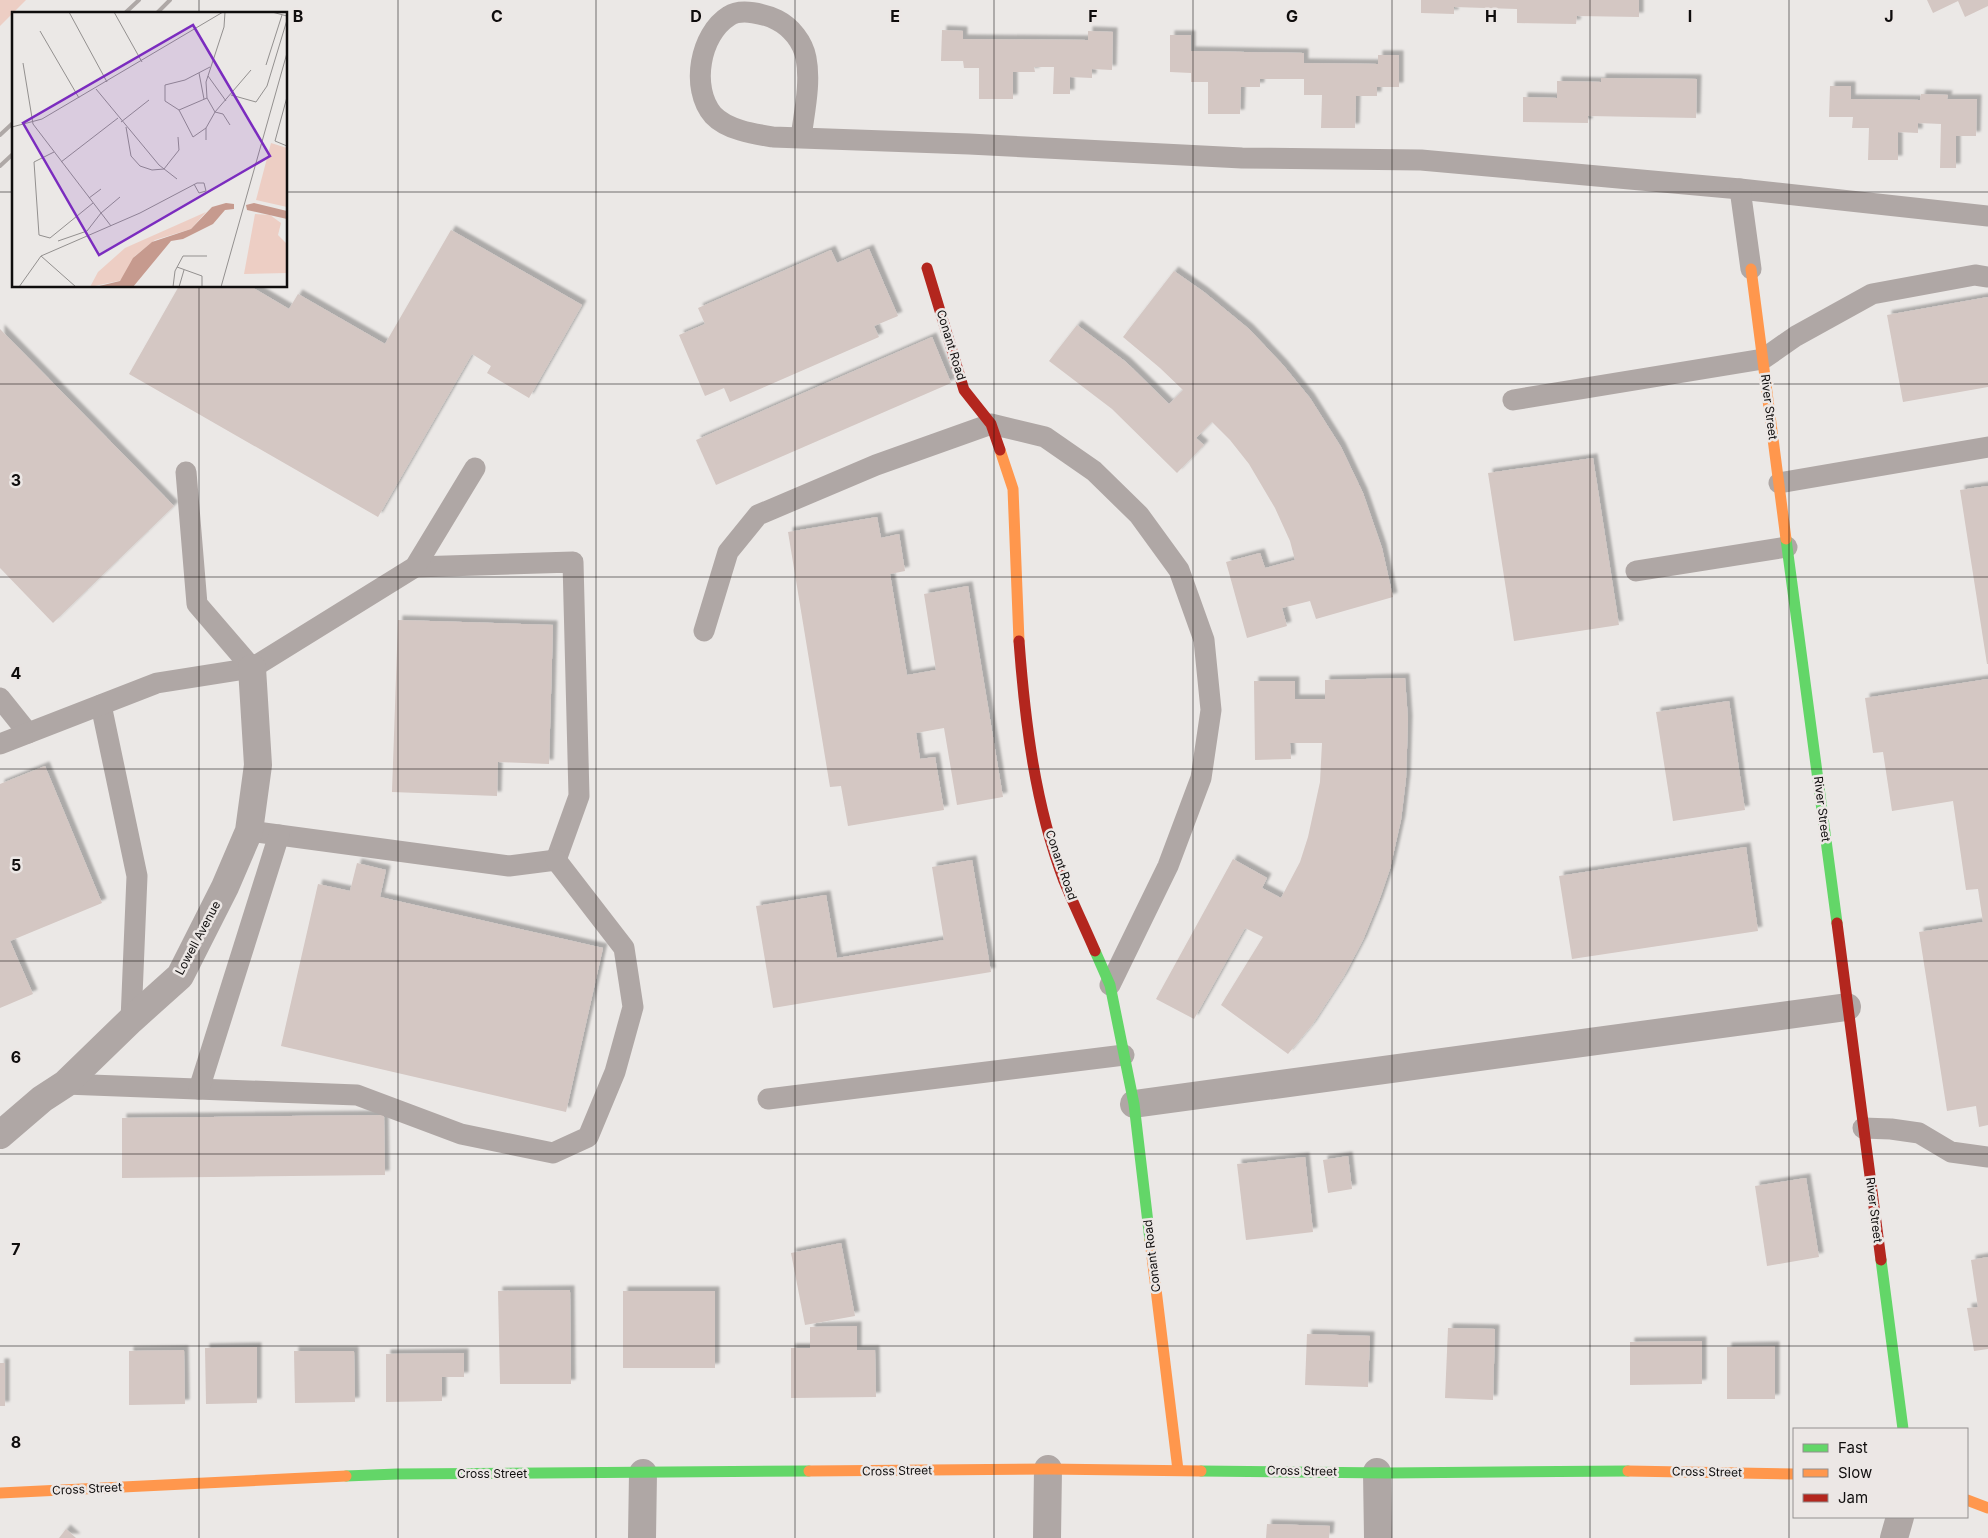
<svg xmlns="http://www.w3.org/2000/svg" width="1988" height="1538" viewBox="0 0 1988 1538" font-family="Inter,sans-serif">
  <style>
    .green { fill: #edcec4 }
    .building { fill: #d4c7c3; filter: url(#shadow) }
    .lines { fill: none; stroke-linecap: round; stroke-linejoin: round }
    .lane { stroke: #afa7a5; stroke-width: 21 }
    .street { stroke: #afa7a5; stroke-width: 28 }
    .fast { stroke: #63d668; stroke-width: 11 }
    .slow { stroke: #ff974d; stroke-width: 11 }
    .jam { stroke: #b3261e; stroke-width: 11 }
    .rail { stroke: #aea8a6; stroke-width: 4 }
    .grid { fill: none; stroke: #0f0d0d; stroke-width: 1; stroke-opacity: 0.55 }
    .labels { text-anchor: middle; stroke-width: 5; stroke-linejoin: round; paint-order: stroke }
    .street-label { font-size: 12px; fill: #0f0d0d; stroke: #ece7e5 }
    .inset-road { fill: none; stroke: #93908f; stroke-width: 1 }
    .view { fill: #7b2cbf; fill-opacity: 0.15; stroke: #7b2cbf; stroke-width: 2.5 }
    .inset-edge { fill: none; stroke: #0f0d0d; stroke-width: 2.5 }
    .grid-label { font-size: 16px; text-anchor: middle; font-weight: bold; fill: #0f0d0d; stroke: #ece7e5; stroke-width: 5; stroke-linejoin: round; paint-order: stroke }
  </style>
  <defs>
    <filter id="shadow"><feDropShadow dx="4.5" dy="-4.5" stdDeviation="1" flood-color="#0004"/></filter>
  </defs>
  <rect width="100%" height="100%" fill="#ebe8e6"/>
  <polygon class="green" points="0,0 26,0 0,26"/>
  <g class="building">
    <polygon points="1421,0 1639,0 1639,17 1577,16 1576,24 1517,23 1517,9 1454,7 1454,14 1421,13"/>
    <polygon points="1927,0 1988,0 1988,6 1965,17 1958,1 1933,13"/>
    <polygon points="942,30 963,31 963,39 1088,40 1088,31 1113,32 1112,70 1092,69 1092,78 1070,77 1070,94 1053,94 1054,67 1034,67 1035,72 1013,72 1013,99 979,99 979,68 964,68 963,61 941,61"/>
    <polygon points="1170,35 1191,35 1191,51 1304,53 1304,63 1378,64 1378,55 1399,55 1399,87 1377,87 1377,96 1356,96 1355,128 1321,128 1322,95 1304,95 1304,79 1260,79 1260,87 1241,87 1240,114 1208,114 1208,82 1191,82 1191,73 1170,72"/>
    <polygon points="1601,78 1697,79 1696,118 1588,116 1588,123 1523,122 1523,97 1557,98 1557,81 1601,82"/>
    <polygon points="1830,86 1851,86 1851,99 1920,100 1921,94 1948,95 1947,99 1977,99 1976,136 1956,136 1956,168 1940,168 1941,124 1918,123 1918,133 1898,132 1898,160 1868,160 1869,128 1852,128 1853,117 1829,117"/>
    <polygon points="451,230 582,305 529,398 487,373 491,366 472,354 378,517 129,374 179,286 250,286 289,309 298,294 385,344"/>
    <polygon points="869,249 898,316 874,326 879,337 730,402 724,388 705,396 679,335 705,324 698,308 831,250 837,263"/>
    <polygon points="1174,271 1204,292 1249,329 1283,365 1310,398 1341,447 1363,493 1382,548 1393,597 1316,619 1310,601 1282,608 1287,626 1247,638 1226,562 1260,553 1265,568 1295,560 1290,541 1275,508 1249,464 1230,440 1212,422 1196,438 1204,445 1177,473 1112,409 1049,361 1077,325 1126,362 1169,404 1183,390 1160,368 1123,337"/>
    <polygon points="1988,297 1988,387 1903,402 1887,315"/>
    <polygon points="0,329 174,506 53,623 0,568"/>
    <polygon points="932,337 951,383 716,485 696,440"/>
    <polygon points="1593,458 1619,625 1514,641 1488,473"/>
    <polygon points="1988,486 1988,664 1987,664 1960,490"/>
    <polygon points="877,517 881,538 899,534 905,571 890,574 907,675 936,670 924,594 968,586 1003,797 957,805 944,728 916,733 920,759 935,757 944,810 848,826 841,786 830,787 788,532"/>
    <polygon points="398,620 553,625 549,764 498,762 497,796 392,792"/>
    <polygon points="1405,678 1408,720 1406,779 1401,820 1390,869 1379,901 1363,940 1344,976 1312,1025 1288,1054 1221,1005 1263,937 1245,928 1194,1019 1156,999 1233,859 1267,878 1262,888 1281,898 1300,862 1308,837 1320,782 1322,743 1290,743 1291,759 1255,760 1254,681 1295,681 1295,699 1325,699 1325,680"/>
    <polygon points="1988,679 1988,1125 1979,1127 1976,1106 1947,1111 1919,932 1983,922 1978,889 1966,890 1953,801 1892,811 1883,752 1873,753 1865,698"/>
    <polygon points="1729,701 1745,810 1673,821 1656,712"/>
    <polygon points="45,766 102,903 10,941 33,994 0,1008 0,784"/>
    <polygon points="1746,847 1758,931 1572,959 1559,876"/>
    <polygon points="972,860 991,972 773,1008 756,906 826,895 837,958 944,940 932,867"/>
    <polygon points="357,863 386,870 380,897 603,948 566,1112 281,1046 318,884 350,891"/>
    <polygon points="384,1115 385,1175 122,1178 122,1118"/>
    <polygon points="1348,1156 1352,1189 1328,1193 1323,1160"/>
    <polygon points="1305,1157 1313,1232 1246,1240 1237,1164"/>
    <polygon points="1806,1178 1819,1257 1767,1266 1755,1186"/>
    <polygon points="841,1243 855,1316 805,1325 791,1253"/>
    <polygon points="1988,1257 1988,1349 1974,1351 1967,1308 1978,1307 1971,1260"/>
    <polygon points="570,1290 571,1384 500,1384 498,1291"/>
    <rect x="623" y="1291" width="92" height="77"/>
    <polygon points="857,1326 857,1350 875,1350 876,1397 791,1398 791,1348 810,1348 810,1327"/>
    <polygon points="1448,1328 1495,1329 1493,1400 1445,1398"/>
    <polygon points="1307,1334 1370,1336 1368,1387 1305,1385"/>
    <polygon points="1702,1341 1702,1384 1630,1385 1630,1342"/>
    <polygon points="1775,1346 1775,1399 1727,1399 1727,1347"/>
    <polygon points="257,1347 257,1403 206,1404 205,1348"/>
    <polygon points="184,1350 185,1404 129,1405 129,1351"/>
    <polygon points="294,1351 354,1351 355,1402 295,1403"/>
    <polygon points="464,1353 464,1377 442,1377 442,1401 386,1402 386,1354"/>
    <rect x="0" y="1363" width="5" height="43"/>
    <polygon points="1267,1524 1330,1526 1329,1538 1266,1538"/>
    <polygon points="66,1529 76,1538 59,1538"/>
  </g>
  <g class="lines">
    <g class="lane">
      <path d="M801 138C804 113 811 83 806 58 803 42 791 27 777 20 765 14 741 8 729 16 700 34 690 88 713 115 727 130 754 134 773 137L969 144 1242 158 1421 160 1740 189 1988 216"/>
      <polyline points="1740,189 1751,269"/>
      <polyline points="1513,400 1763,359 1796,336 1872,294 1975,275 1988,277"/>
      <polyline points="186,472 197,604 252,668"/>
      <polyline points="1779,483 1988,447"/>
      <polyline points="415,567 573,562 579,796 556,860"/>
      <polyline points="1636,571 1787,547"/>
      <polyline points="704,631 728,552 758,515 876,465 991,424 1045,437 1094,471 1139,515 1179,570 1204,640 1211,710 1201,778 1168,866 1110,985"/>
      <polyline points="0,698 28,733"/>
      <polyline points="101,705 137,876 131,1020"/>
      <polyline points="0,744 157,683 252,668 415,567 475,468"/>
      <polyline points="249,831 509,866 556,860"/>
      <polyline points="65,1084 357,1095 461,1134 553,1153 588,1137 615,1072 633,1007 624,948 556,860"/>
      <polyline points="199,1089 279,835"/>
      <polyline points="768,1099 1124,1055"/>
      <polyline points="1863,1128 1891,1129 1919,1133 1951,1152 1988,1157"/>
    </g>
    <g class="street">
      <polyline points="1134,1104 1847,1007"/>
      <polyline points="0,1135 42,1099 65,1084 131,1020 180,976 225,887 249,831 258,765 252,668"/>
      <polyline points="1377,1472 1378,1538"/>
      <polyline points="642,1538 643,1473"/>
      <polyline points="1047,1538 1048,1469"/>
      <polyline points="1894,1538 1900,1517"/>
    </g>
    <g class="fast">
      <polyline points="1786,539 1837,923"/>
      <polyline points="1095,951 1110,985 1134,1104 1150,1240"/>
      <polyline points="1881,1260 1903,1429"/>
      <polyline points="1201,1471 1388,1473 1628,1471"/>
      <polyline points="346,1476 397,1474 809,1471"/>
    </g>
    <g class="slow">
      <polyline points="1751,269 1786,539"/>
      <polyline points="1000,450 1013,489 1019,641"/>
      <polyline points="1150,1240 1178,1470"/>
      <polyline points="809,1471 1048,1469 1201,1471"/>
      <polyline points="1628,1471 1794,1474"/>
      <polyline points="0,1493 346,1476"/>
      <polyline points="1967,1500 1988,1508"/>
    </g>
    <g class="jam">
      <polyline points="927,268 964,390 991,424 1000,450"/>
      <path d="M1019 641C1025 722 1035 805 1064 881 1074 905 1085 928 1095 951"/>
      <polyline points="1837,923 1881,1260"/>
    </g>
    <g class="rail">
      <polyline points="124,14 139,0"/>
      <polyline points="156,14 170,0"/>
      <polyline points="0,135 14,122"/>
      <polyline points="0,166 14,153"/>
    </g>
  </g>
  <path class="grid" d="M199 0V14M398 0V1538M596 0V1538M795 0V1538M994 0V1538M1193 0V1538M1392 0V1538M1590 0V1538M1789 0V1538M0 192H14M286 192H1988M199 286V1538M0 384H1988M0 577H1988M0 769H1988M0 961H1988M0 1154H1988M0 1346H1988"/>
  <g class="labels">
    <g class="street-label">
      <text transform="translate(951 345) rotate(73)" y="4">Conant Road</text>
      <text transform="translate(1769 407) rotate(83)" y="4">River Street</text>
      <text transform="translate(1822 809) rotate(83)" y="4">River Street</text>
      <text transform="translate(1061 865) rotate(71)" y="4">Conant Road</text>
      <text transform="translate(198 938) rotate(-62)" y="4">Lowell Avenue</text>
      <text transform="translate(1874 1210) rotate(83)" y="4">River Street</text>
      <text transform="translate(1152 1256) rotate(-97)" y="4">Conant Road</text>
      <text transform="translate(897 1471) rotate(-1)" y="4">Cross Street</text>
      <text transform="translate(1302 1471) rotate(1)" y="4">Cross Street</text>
      <text transform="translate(1707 1472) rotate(1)" y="4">Cross Street</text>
      <text x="492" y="1478">Cross Street</text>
      <text transform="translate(87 1489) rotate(-3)" y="4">Cross Street</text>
    </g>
  </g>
  <g transform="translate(12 12)">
    <rect width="275" height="275" fill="#ebe8e6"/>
    <path d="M259 131 275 136V195L244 188ZM194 200 179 217 143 228 123 244 111 268 78 275 86 260 113 236ZM243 202 258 203 269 211 266 223 275 232V261L232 262Z" fill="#edcec4"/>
    <path d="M214 191 222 192V197L213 198 201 212 171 227 159 229 121 275H83L108 269 121 246 140 230 179 217 200 195ZM242 191 275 199V207L235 198 234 193Z" fill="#c69a8e"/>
    <path class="inset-road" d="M57 0 95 70M102 0 130 50M260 0 275 4M28 19 67 86M11 51 21 112 99 214M254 53 270 3M187 61 192 87M196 64 214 89M84 77 147 153 165 167M219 83 244 90 255 74 275 8M275 85 263 129 275 134M167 98 153 89V73L173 68 198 55M167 98 181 125 194 116M167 98 195 86M203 100 195 86 194 70 212 15 213 0M203 100 211 102 218 113M109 110 137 88M0 115 30 107 211 0M114 115 119 144 128 154 140 158 152 157 159 148 167 138 166 125M194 128V116L203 100 239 58M42 140 22 150 27 223 38 226 81 191M49 150 106 106M77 186 89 177M46 229 75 219 89 201 108 185M165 255 190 264V275M7 275 29 244M64 275 29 244 128 201 185 171H192L194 179 187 181 182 172M161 275 163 259 171 244H195M167 275 172 258M209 275 275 41"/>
    <path class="view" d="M181 13 258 144 87 243 11 111Z"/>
    <rect width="275" height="275" class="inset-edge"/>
  </g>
  <g class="grid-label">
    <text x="298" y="22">B</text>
    <text x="497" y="22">C</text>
    <text x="696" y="22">D</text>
    <text x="895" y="22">E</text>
    <text x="1093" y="22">F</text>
    <text x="1292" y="22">G</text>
    <text x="1491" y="22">H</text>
    <text x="1690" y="22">I</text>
    <text x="1889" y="22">J</text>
    <text x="16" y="486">3</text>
    <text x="16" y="679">4</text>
    <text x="16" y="871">5</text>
    <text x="16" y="1063">6</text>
    <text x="16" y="1255">7</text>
    <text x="16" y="1448">8</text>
  </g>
  <rect x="1793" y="1428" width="175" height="90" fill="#ece7e5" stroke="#94908f"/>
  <rect x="1803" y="1444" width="25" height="8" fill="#63d668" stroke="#94908f"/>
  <text x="1838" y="1453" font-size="15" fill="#0f0d0d">Fast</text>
  <rect x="1803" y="1469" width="25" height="8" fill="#ff974d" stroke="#94908f"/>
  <text x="1838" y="1478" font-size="15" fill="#0f0d0d">Slow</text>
  <rect x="1803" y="1494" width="25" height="8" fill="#b3261e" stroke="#94908f"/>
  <text x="1838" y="1503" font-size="15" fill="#0f0d0d">Jam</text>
</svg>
